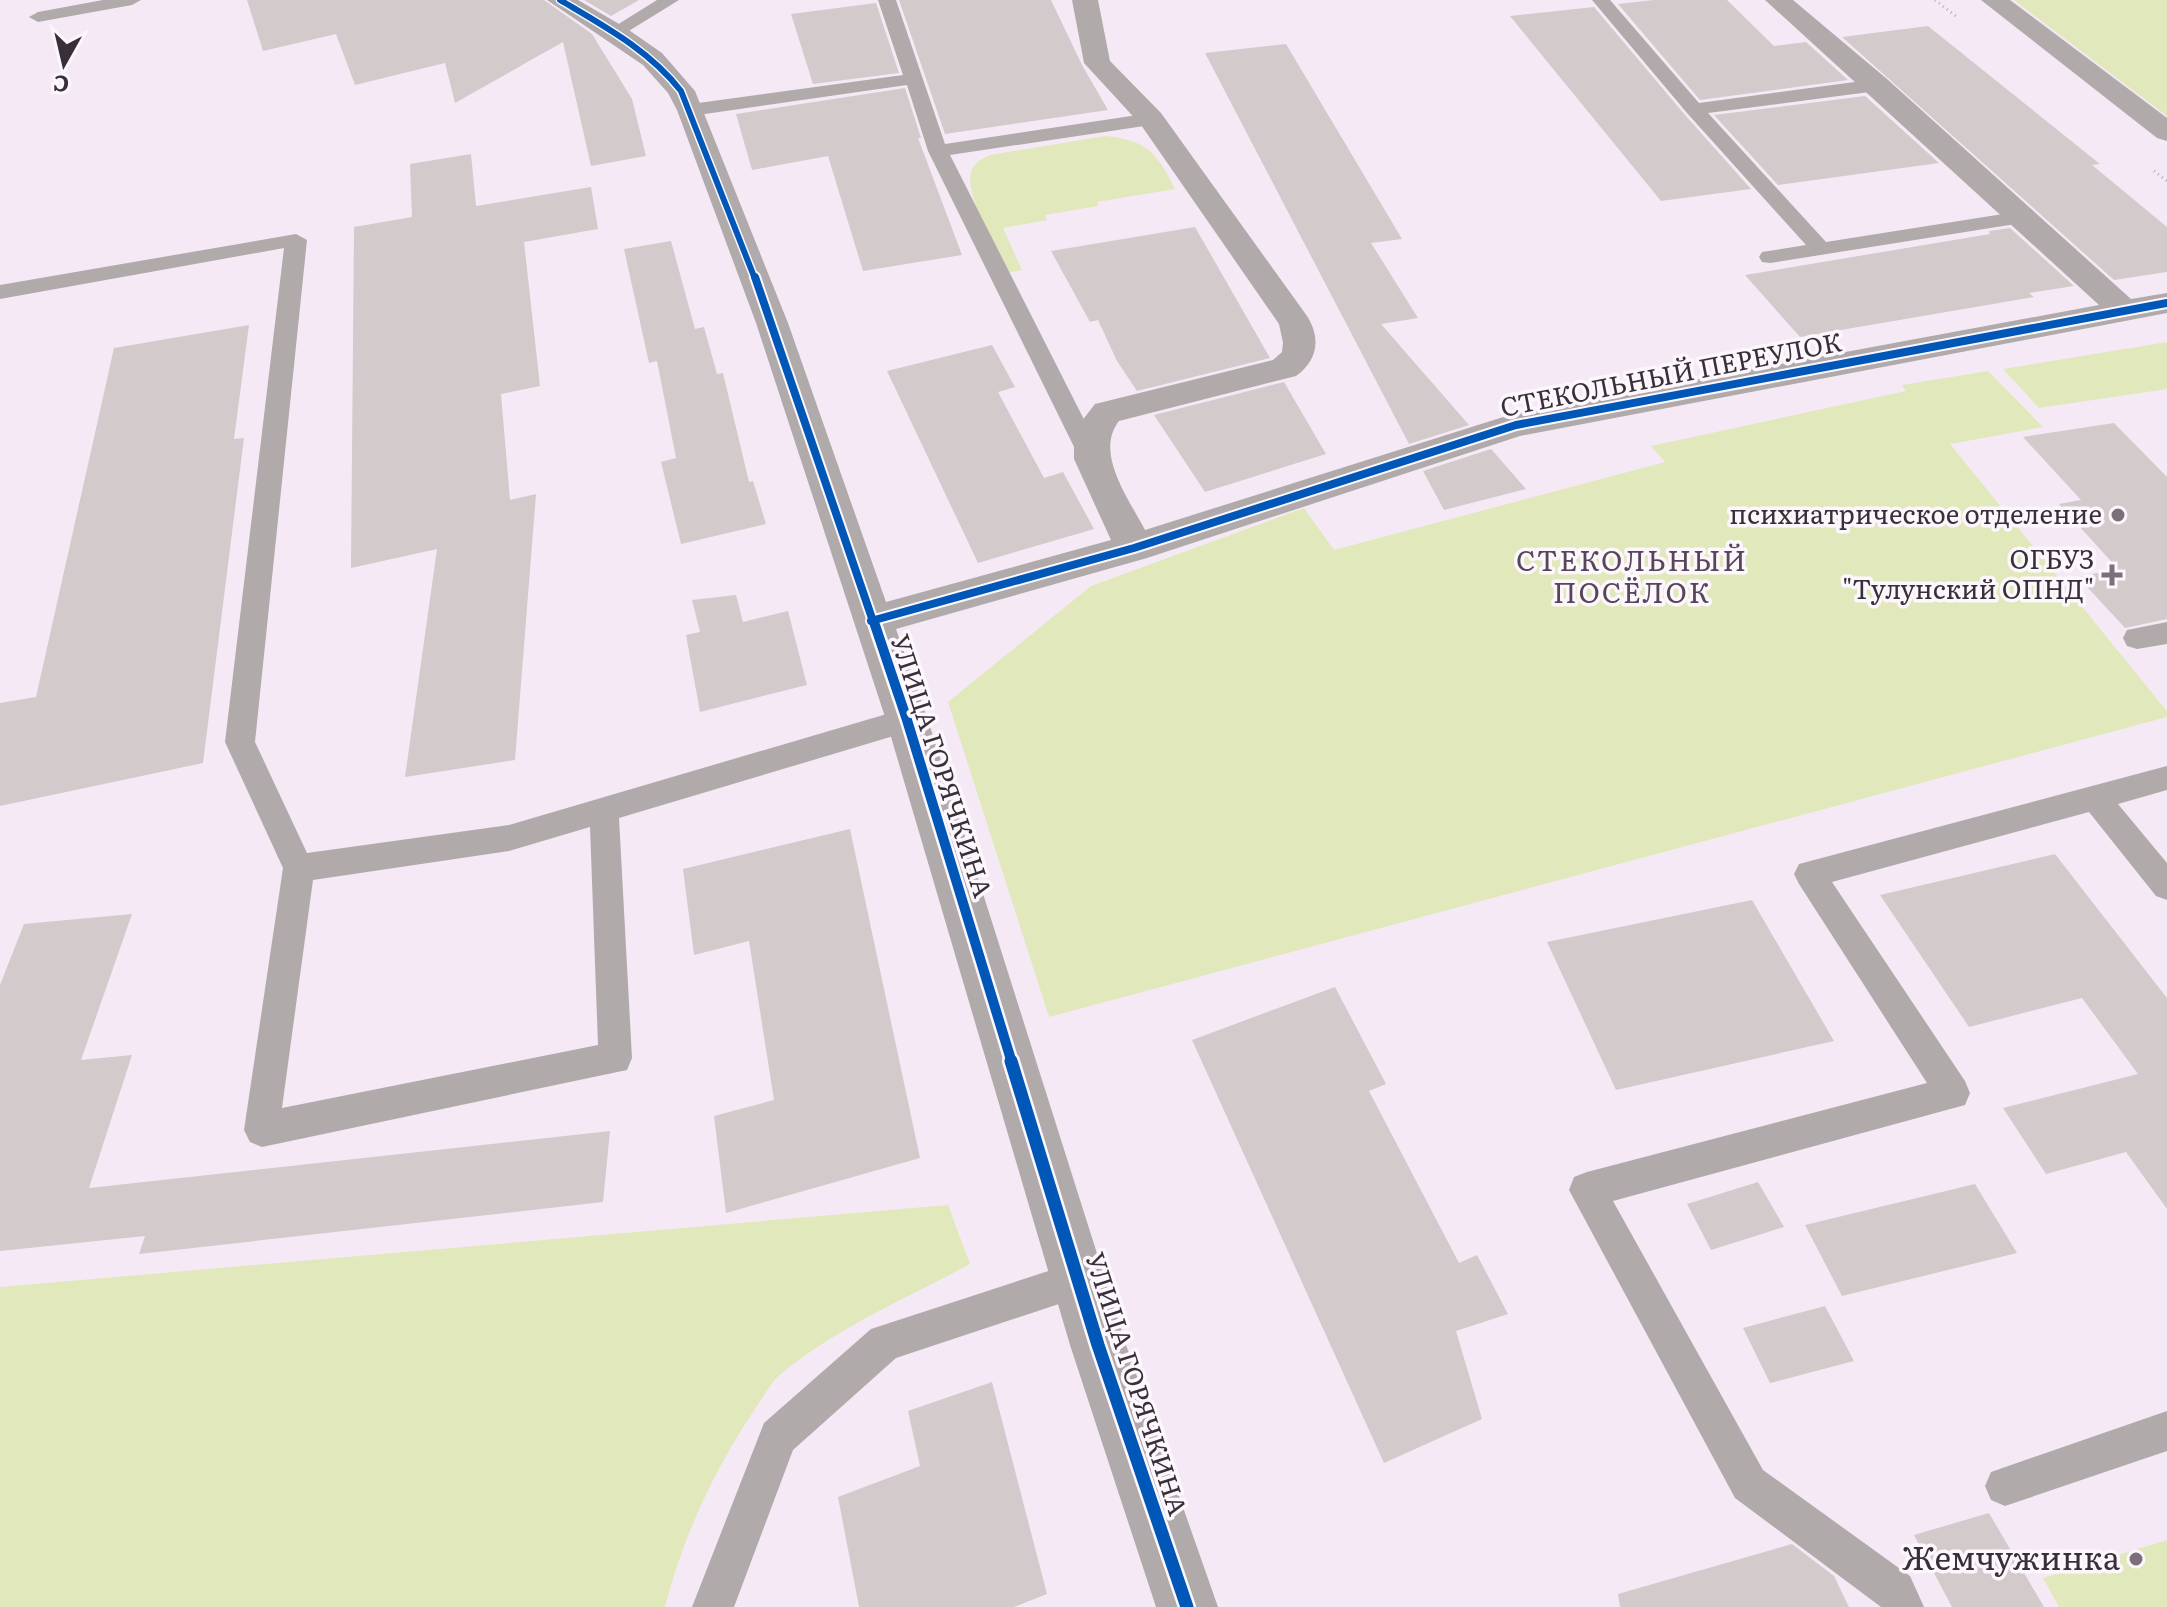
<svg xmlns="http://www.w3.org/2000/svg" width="2167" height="1607" viewBox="0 0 2167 1607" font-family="Literata,serif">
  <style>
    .green { fill: #e1e8bb }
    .building { fill: #d3cacb }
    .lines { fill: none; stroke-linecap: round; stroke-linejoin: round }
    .path { stroke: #b5afb1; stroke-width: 3; stroke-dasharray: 1 4; stroke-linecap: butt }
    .lane { fill: #b0abaa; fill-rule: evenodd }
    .street { fill: #b0abaa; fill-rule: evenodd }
    .secondary { fill: #b0aaaa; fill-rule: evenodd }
    .cycleway-far3-casing { stroke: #fcf7fc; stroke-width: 9 }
    .cycleway-far2-casing { stroke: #fcf7fc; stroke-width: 12 }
    .cycleway-far1-casing { stroke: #fcf7fc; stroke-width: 15 }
    .cycleway-casing { stroke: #fcf7fc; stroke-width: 18 }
    .cycleway-far3 { stroke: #0057b8; stroke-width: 6 }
    .cycleway-far2 { stroke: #0057b8; stroke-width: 8 }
    .cycleway-far1 { stroke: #0057b8; stroke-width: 10 }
    .cycleway { stroke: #0057b8; stroke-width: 13 }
    .poi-dot { fill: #7b707a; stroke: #fcf7fc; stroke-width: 3 }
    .labels { text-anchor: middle; stroke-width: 7; stroke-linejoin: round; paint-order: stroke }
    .street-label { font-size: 26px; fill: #392f38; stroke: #fcf7fc }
    .poi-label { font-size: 26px; fill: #392f38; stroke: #fcf7fc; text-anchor: end }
    .neighbourhood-label { font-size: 28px; letter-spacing: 2px; fill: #594559; stroke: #fcf7fc }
    .near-poi-label { font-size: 32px; fill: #392f38; stroke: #fcf7fc; text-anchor: end }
  </style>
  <rect width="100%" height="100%" fill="#f6e9f6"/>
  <g class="green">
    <polygon points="2014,0 2167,0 2167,116"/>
    <path d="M1105 136C1147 140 1157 153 1175 189L1097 202 1098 206 1045 215 1047 220 1003 228 1022 270 1007 273C998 251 958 186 974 166 977 161 985 158 990 155Z"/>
    <polygon points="2167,342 2167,389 2039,408 2003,369"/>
    <polygon points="1988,371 2043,427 1950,444 2157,699 2167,711 2167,717 1049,1017 948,702 1091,586 1304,508 1334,550 1665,462 1651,446 1906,391 1902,385"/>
    <path d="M948 1205 970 1264C907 1298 836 1328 781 1374 772 1381 766 1393 759 1403 717 1464 683 1535 665 1607H0V1287Z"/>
    <polygon points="2167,1540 2167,1607 2059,1607 2043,1578"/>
  </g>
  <g class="building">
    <polygon points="247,0 544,0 592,34 632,99 646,156 591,166 563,42 455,103 445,63 355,85 336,34 263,51"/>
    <polygon points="584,0 639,0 611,16"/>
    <polygon points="899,0 1051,0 1082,65 1108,110 945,134"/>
    <polygon points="1654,0 1727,0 1774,46 1806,42 1848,80 1700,100 1618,4"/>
    <polygon points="876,3 899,73 813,84 791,14"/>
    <polygon points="1594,7 1685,115 1751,189 1661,201 1510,16"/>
    <polygon points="1928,26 2100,164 2092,165 2167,227 2167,272 2114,280 1842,37"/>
    <polygon points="1286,44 1402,239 1371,243 1418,318 1381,324 1469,425 1409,444 1205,53"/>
    <polygon points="905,88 921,138 918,138 962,255 863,271 828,156 752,170 736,114"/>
    <polygon points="1865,96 1939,163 1778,185 1714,115"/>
    <polygon points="471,154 476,206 591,187 598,229 524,242 540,386 501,394 510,500 536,494 515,760 405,777 437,549 351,568 354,227 412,217 410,164"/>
    <polygon points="1195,227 1270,358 1137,391 1117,361 1098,320 1090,322 1051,251"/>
    <polygon points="2010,228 2074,286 2029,293 2034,297 1800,337 1745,275 1990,234 1989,231"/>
    <polygon points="671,241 695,329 704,327 717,374 723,373 749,482 753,481 766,524 681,544 661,462 676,458 657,361 649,363 624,249"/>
    <polygon points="249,325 234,439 244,438 203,763 0,806 0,703 36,697 114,348"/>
    <polygon points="992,345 1015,387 998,392 1044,478 1063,472 1094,529 978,563 887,371"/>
    <polygon points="1284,382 1326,454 1205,492 1154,415"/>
    <polygon points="2114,423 2167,477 2167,619 2125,628 2078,577 2118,569 2059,504 2081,500 2023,437"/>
    <polygon points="1491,449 1526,489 1444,510 1423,471"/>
    <polygon points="736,595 743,622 788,611 807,685 700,712 686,635 700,632 692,600"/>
    <polygon points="850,829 920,1158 726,1213 714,1116 774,1100 749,941 694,955 683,869"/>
    <polygon points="2055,854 2167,998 2167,1209 2126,1152 2046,1174 2003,1108 2138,1074 2082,998 1969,1027 1880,895"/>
    <polygon points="1752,900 1834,1041 1616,1090 1547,942"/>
    <polygon points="132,914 81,1060 132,1055 89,1188 610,1131 603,1202 139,1254 145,1236 0,1251 0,985 24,924"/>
    <polygon points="1335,987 1386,1084 1369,1091 1459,1263 1477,1255 1508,1314 1456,1331 1482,1419 1384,1463 1192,1040"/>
    <polygon points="1758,1182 1784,1227 1711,1250 1687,1204"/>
    <polygon points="1975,1184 2017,1253 1842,1296 1805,1225"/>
    <polygon points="1825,1306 1854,1361 1770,1383 1743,1328"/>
    <polygon points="992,1382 1047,1594 1014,1607 859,1607 838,1497 920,1466 908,1411"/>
    <polygon points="1989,1513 2044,1607 1952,1607 1914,1535"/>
    <polygon points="1792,1544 1834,1576 1849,1607 1620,1607 1618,1594"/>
  </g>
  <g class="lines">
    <g class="path">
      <polyline points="1935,0 1957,17"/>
      <polyline points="2154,171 2167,181"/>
    </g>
    <g class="lane">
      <polygon points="103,0 141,0 132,5 38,22 29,17 38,12"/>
      <polygon points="657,0 679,0 619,37 607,37 604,33"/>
      <polygon points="878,0 896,0 945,144 1151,113 1161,119 1151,125 950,155 1104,459 1101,465 1092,468 1083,465 1080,459 928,151 907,85 691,116 681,110 691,104 903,75"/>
      <polygon points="1592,0 1610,0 1699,103 1877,79 1884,81 1886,85 1877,91 1708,113 1826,242 2022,211 2032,217 2022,223 1770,263 1762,262 1759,257 1762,252 1806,245 1687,113"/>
      <path d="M296 234 307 240 255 742 307 853 509 825 907 708 917 712 921 720 917 728 907 732 619 818 632 1058 627 1070 262 1147 250 1142 244 1130 283 868 225 742 284 248 0 299V285ZM590 827 598 1045 282 1108 313 880 509 851Z"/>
      <polygon points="2167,622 2167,644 2137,649 2127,646 2123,638 2127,630"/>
      <polygon points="2167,766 2167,790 2118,804 2167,863 2167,900 2156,896 2089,812 1832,882 1965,1081 1970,1093 1965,1105 1613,1201 1763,1470 1910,1576 1924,1607 1881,1607 1735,1498 1569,1190 1574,1177 1587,1172 1927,1083 1799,884 1794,874 1799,864"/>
      <polygon points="1079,1261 1092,1267 1098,1280 1092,1293 896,1358 793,1450 734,1607 692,1607 764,1423 871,1329"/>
      <polygon points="2167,1411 2167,1451 2005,1506 1991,1500 1985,1486 1991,1472"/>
    </g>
    <path class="street" d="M547 0H578L626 28 662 53 695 91 788 323 886 602 1111 540 1074 459V431L1095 404 1273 360 1282 352 1283 343 1279 324 1141 125 1084 63 1072 0H1098L1110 61 1161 113 1307 316C1321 338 1318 360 1296 376L1119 421C1094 453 1129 499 1145 530L1516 413 2099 305 1765 0H1793L1887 79 2131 299 2167 293V313L1520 436 1147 558 896 629 928 720 1126 1345 1218 1607H1156L1070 1345 886 720 756 323 677 110 668 93 643 65Z"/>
    <polygon class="secondary" points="1981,0 2010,0 2167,118 2167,141 2157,138"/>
    <defs>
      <path id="cycleway-far3" d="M560 0C604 26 649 50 681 91L755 279"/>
      <g id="cycleway-far2">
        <polyline points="755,277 875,627"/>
        <polyline points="871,621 1134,548 1516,425 2167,303"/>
      </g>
      <polyline id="cycleway-far1" points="875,625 907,720 1012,1063"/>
      <polyline id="cycleway" points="1011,1061 1098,1345 1187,1607"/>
    </defs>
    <use href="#cycleway-far3" class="cycleway-far3-casing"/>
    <use href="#cycleway-far2" class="cycleway-far2-casing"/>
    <use href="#cycleway-far1" class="cycleway-far1-casing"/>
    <use href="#cycleway" class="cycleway-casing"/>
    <use href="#cycleway-far3" class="cycleway-far3"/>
    <use href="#cycleway-far2" class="cycleway-far2"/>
    <use href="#cycleway-far1" class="cycleway-far1"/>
    <use href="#cycleway" class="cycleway"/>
  </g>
  <g class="poi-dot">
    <circle cx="2118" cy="515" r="8"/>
    <path d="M2108 563h8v8h8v8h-8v8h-8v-8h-8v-8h8z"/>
    <circle cx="2136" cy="1559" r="8"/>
  </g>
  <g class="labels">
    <g class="street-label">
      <text transform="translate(1671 375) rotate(-11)" y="9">СТЕКОЛЬНЫЙ ПЕРЕУЛОК</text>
      <text transform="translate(941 766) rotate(72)" y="9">УЛИЦА ГОРЯЧКИНА</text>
      <text transform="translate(1136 1384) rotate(72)" y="9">УЛИЦА ГОРЯЧКИНА</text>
    </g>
    <g class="poi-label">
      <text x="2102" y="524">психиатрическое отделение</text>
      <text x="2094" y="569">ОГБУЗ<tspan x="2094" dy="30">"Тулунский ОПНД"</tspan></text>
    </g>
    <g class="neighbourhood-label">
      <text x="1632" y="571">СТЕКОЛЬНЫЙ<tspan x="1632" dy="32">ПОСЁЛОК</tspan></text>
    </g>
    <g class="near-poi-label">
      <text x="2120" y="1570">Жемчужинка</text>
    </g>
  </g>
  <g transform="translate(64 64) rotate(188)" stroke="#fcf7fc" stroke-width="6" paint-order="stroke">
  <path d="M0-6L14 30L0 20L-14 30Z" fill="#392f38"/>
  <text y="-12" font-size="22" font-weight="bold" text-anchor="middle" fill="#392f38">С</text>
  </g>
</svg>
